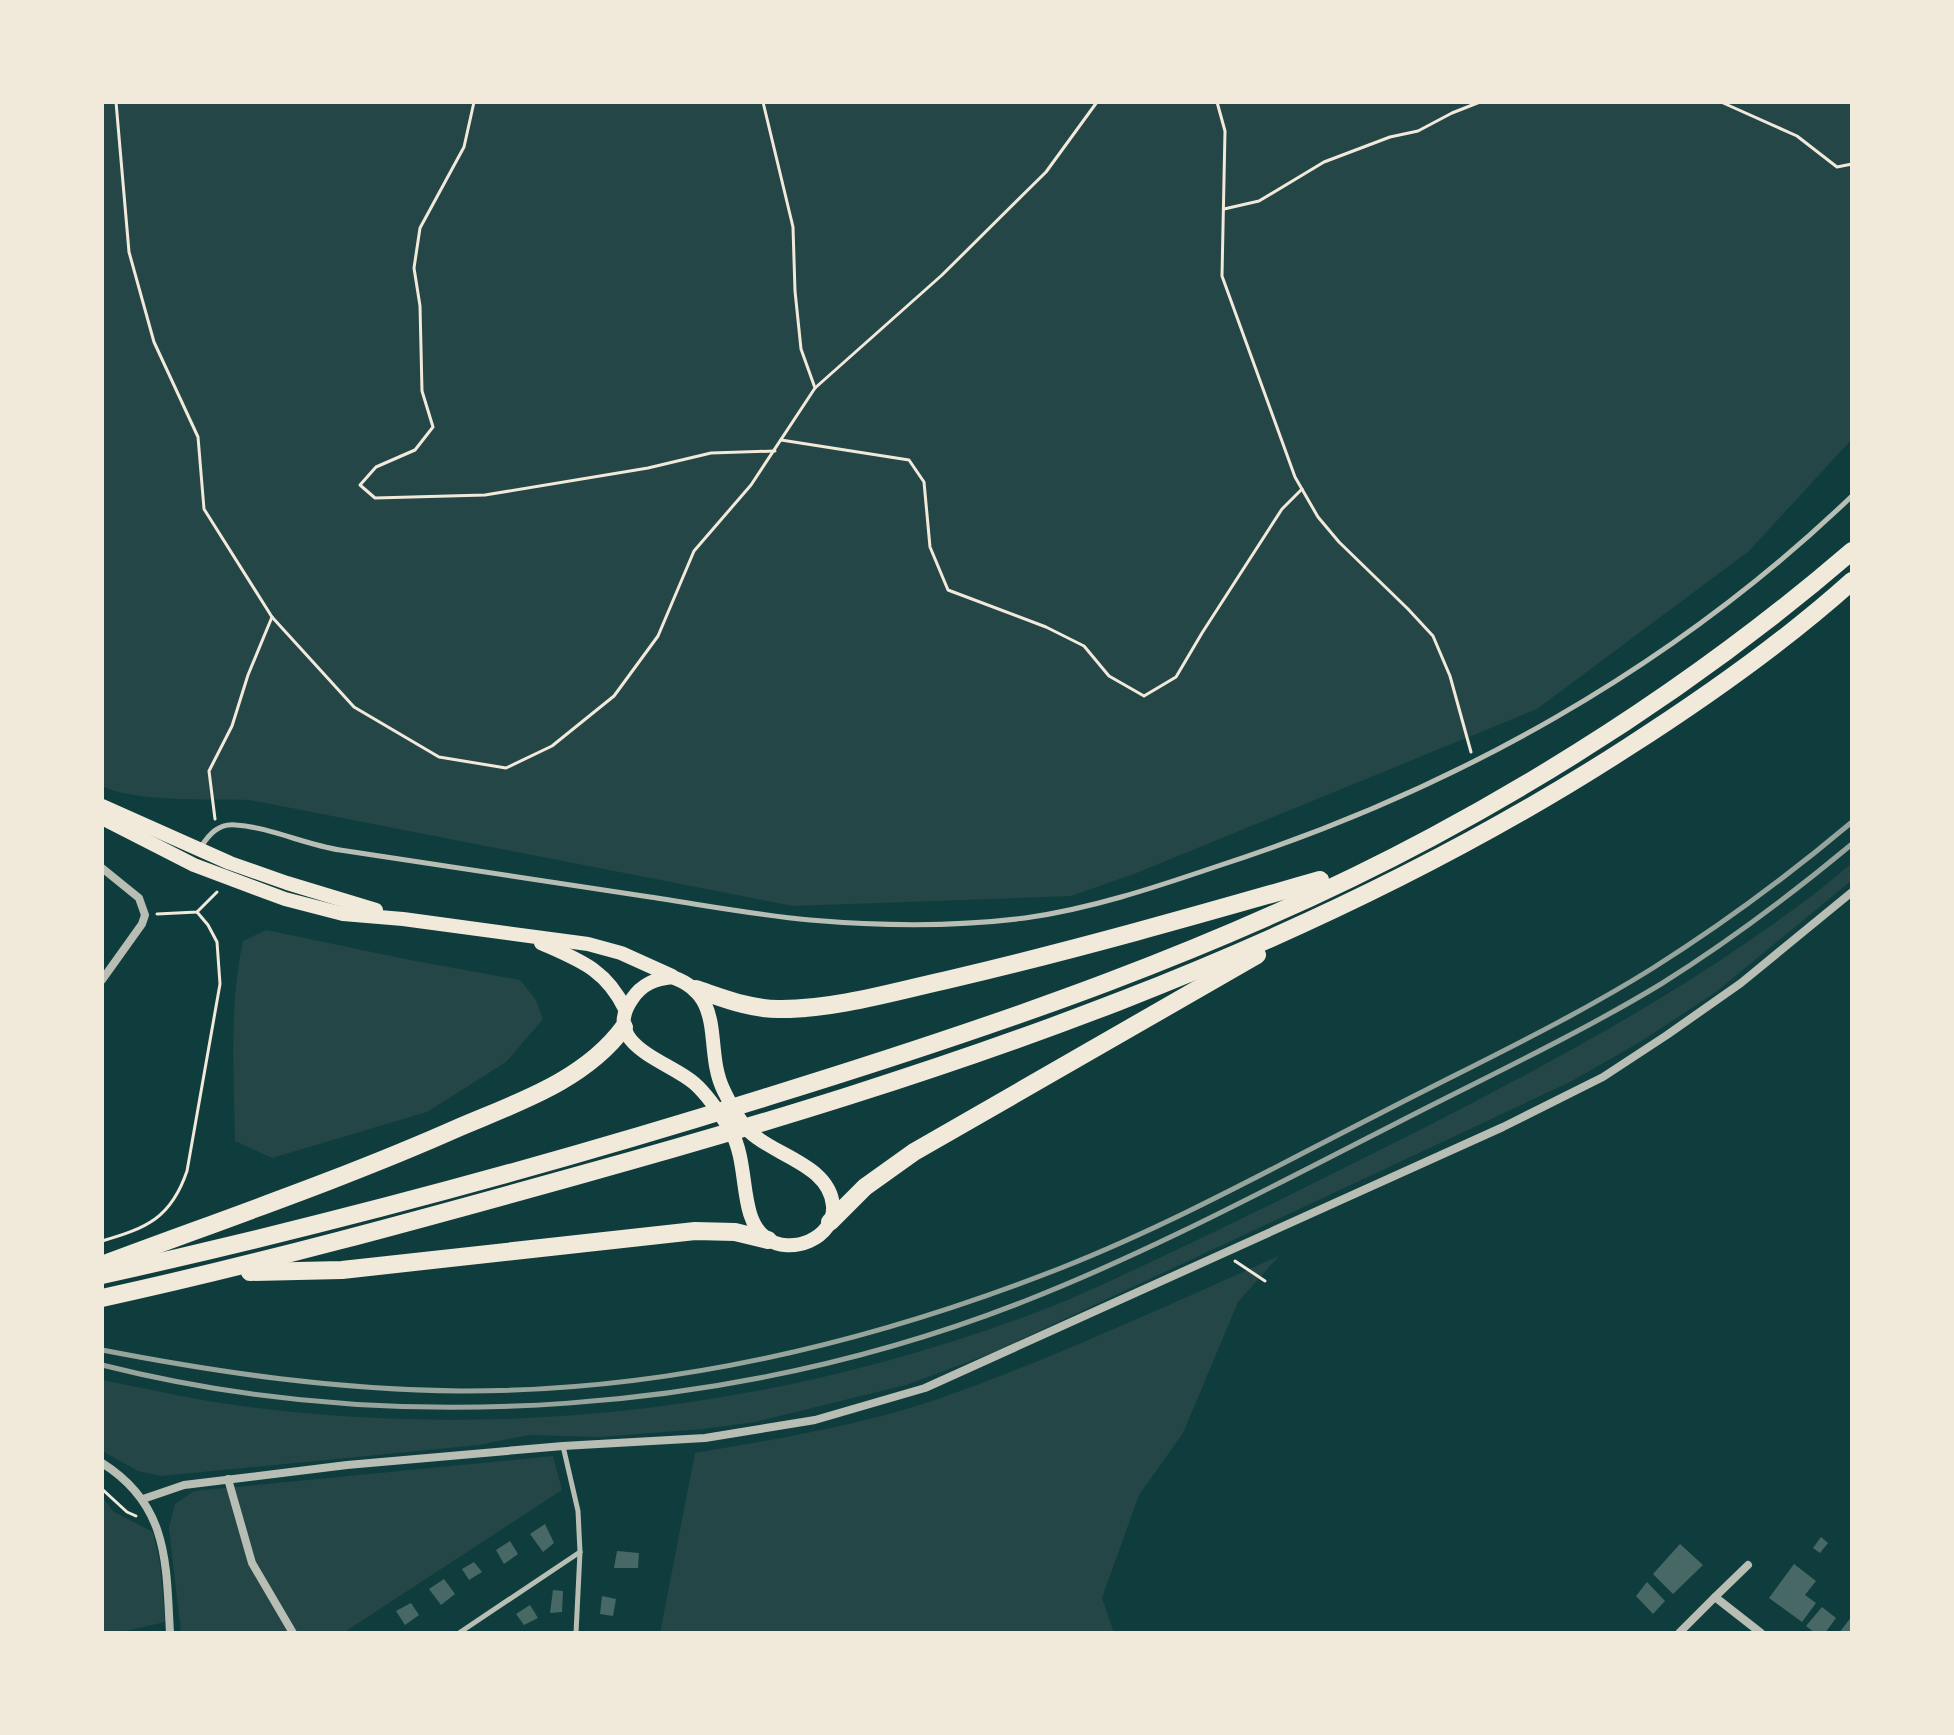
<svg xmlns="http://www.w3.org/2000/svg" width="1954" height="1735" viewBox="0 0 1954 1735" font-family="'Varela Round',sans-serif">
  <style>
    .green { fill: #244646 }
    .building { fill: #486865 }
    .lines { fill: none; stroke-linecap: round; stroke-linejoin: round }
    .path { stroke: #f1e9da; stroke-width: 3 }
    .service { stroke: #b8beb3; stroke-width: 5 }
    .minor { stroke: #b8beb3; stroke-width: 8 }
    .secondary { stroke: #f1e9da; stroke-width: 14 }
    .trunk { stroke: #f1e9da; stroke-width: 18 }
    .rail { stroke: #97a49c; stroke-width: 5 }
  </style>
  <rect width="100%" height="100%" fill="#0f3d3e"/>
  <g class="green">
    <path d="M102 102H1852V439L1749 551 1537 709 1134 874 1071 896 793 906 250 800C213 799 133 802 102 786Z"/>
    <path d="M1852 863V880L1716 992 1640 1042 1570 1082 992 1353 906 1385 755 1422 703 1429 600 1437 529 1435 479 1445 161 1476 138 1471 102 1451V1380C148 1389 195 1400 242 1406 508 1441 772 1409 1024 1317 1074 1299 1123 1275 1172 1252 1255 1213 1336 1172 1418 1131 1531 1073 1641 1015 1746 943 1782 918 1819 892 1852 863Z"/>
    <path d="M266 930 410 960 520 980 536 1000 543 1019 506 1062 427 1112 272 1158 235 1141C234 1074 229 1006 243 941Z"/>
    <path d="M1279 1256 1238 1302 1183 1433 1139 1495 1102 1598 1114 1633H660L695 1453C777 1439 859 1426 938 1399 1054 1358 1166 1306 1279 1256Z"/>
    <polygon points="553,1456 562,1490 343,1633 181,1633 169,1528 175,1504 194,1491"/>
    <polygon points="102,1497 114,1512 153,1532 160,1564 165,1622 117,1633 102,1633"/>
  </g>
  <g class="building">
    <polygon points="545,1524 554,1543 543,1552 530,1534"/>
    <polygon points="1821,1537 1828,1543 1820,1553 1813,1548"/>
    <polygon points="510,1541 518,1554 504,1564 496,1550"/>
    <polygon points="1680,1544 1703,1565 1673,1594 1653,1574"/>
    <polygon points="617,1551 639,1553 638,1568 614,1568"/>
    <polygon points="474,1562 482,1572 469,1580 462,1569"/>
    <polygon points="1794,1564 1816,1581 1805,1595 1816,1603 1802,1622 1769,1598"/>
    <polygon points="444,1579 455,1594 441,1605 429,1589"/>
    <polygon points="1647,1582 1665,1601 1653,1614 1636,1596"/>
    <polygon points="553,1590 563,1591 562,1612 550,1613"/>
    <polygon points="602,1596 616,1599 613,1616 600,1614"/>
    <polygon points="411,1603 419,1615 405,1625 396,1611"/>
    <polygon points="530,1605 538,1618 524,1625 516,1614"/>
    <polygon points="1822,1607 1836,1618 1825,1633 1815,1633 1806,1626"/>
    <polygon points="1852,1616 1852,1633 1839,1633"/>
  </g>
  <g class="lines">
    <g class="path">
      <polyline points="116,102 129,252 154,342 198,437 204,509 272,617 354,707 439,757 506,768 552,746 614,696 658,636 694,551 751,485 815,388 942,275 1046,172 1097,102"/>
      <polyline points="474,102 464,147 420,228 414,268 420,306 422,391 433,427 415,450 376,467 360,485 375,498 485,495 648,468 711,453 775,451"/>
      <polyline points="763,102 793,227 795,291 801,349 815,388"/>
      <polyline points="1217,102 1225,131 1222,276 1295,477 1318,517 1339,542 1408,609 1433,636 1450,676 1471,752"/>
      <polyline points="1721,102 1797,136 1837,167 1852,164"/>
      <polyline points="1224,209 1259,201 1324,162 1390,137 1418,131 1452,113 1480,102"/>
      <polyline points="781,440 909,460 924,482 930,547 948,590 1046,627 1084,646 1109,676 1144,696 1176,677 1202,633 1282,509 1302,489"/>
      <polyline points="215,819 209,771 232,726 248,675 272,617"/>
      <polyline points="157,914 197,912 217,892"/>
      <path d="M102 1241C147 1228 171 1218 187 1171L220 984 217 942 208 925 197 912"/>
      <polyline points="1235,1261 1265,1281"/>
      <polyline points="102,1489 127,1512 136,1516"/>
    </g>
    <g class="service">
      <path d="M201 847C209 834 219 823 236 825 269 827 306 845 340 850 444 866 547 882 650 897 703 905 757 915 810 920 880 926 955 927 1025 918 1090 909 1153 888 1215 867 1452 791 1672 669 1852 496"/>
      <polyline points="563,1446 578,1511 580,1552 576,1633"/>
      <polyline points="459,1633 580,1552"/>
    </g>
    <g class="minor">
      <polyline points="102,868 139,898 145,915 142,924 102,980"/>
      <path d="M102 1463C169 1505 166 1563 170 1633"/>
      <polyline points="228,1479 252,1563 293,1633"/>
      <polyline points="143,1499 184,1485 347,1465 563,1446 705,1438 815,1420 925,1388 1503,1127 1603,1077 1667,1035 1741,983 1852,892"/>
      <polyline points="1715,1597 1748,1565"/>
      <polyline points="1679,1633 1715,1597 1761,1633"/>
    </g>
    <g class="secondary">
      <polyline points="102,806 230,863 287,883 376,910"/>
      <polyline points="102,818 194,865 285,899 343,914 403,919 588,944 621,953 672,976"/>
      <path d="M541 943C579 960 606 969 625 1009"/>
      <path d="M672 977C728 996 703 1050 724 1091 731 1105 738 1120 750 1132 775 1156 830 1165 833 1206 835 1239 790 1256 766 1238 738 1218 750 1165 731 1131 721 1115 708 1095 694 1083 669 1061 600 1045 632 999 642 984 655 979 672 977Z"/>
    </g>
    <g class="trunk">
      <path d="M696 989C723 998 750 1009 778 1009 833 1010 897 991 951 979 1075 950 1198 915 1320 880"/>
      <polyline points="830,1222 865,1187 914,1152 1257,955"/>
      <path d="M102 1265C222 1220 343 1179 460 1127 519 1102 585 1080 624 1027"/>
      <polyline points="250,1272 342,1270 695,1231 735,1232 768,1240"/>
      <path d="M102 1275C327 1225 550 1165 770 1096 996 1026 1223 949 1432 837 1581 757 1723 662 1852 551"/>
      <path d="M102 1298C262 1263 418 1220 576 1176 942 1075 1308 954 1628 747 1706 697 1783 643 1852 581"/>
    </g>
    <g class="rail">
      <path d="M102 1350C221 1373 339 1390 460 1391 667 1392 870 1343 1061 1268 1170 1225 1273 1168 1377 1115 1469 1067 1565 1023 1653 968 1723 924 1789 875 1852 822"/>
      <path d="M102 1365C399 1440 740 1413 1025 1301 1152 1251 1271 1187 1393 1125 1482 1079 1575 1036 1661 984 1728 942 1792 894 1852 844"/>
    </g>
  </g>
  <rect width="1954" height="1735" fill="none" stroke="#f1e9da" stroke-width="208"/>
</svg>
